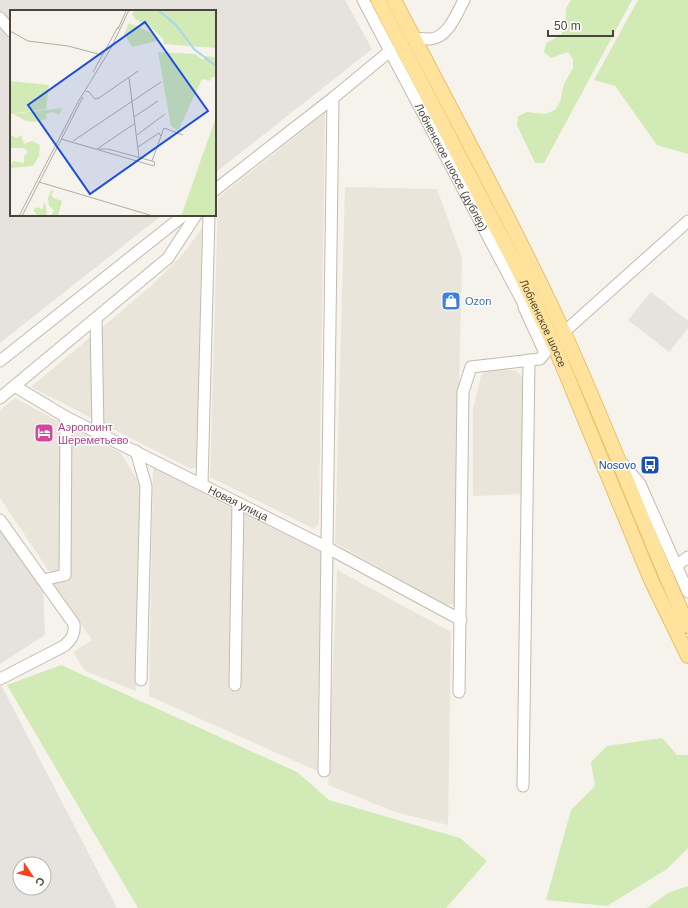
<svg xmlns="http://www.w3.org/2000/svg" width="688" height="908" viewBox="0 0 688 908" font-family="Arial,sans-serif">
  <style>
    .residential { fill: #eae5da }
    .industrial { fill: #e6e2dd; fill-rule: evenodd }
    .green { fill: #d2eab5 }
    .lines { fill: none; stroke-linecap: round; stroke-linejoin: round }
    .minor-casing { stroke: #c2bbae; stroke-width: 13 }
    .major-casing { stroke: #e6c16a; stroke-width: 16 }
    .minor { stroke: #fff; stroke-width: 11 }
    .major { stroke: #ffe39c; stroke-width: 14 }
    .labels { text-anchor: middle; stroke-width: 3; stroke-linejoin: round; paint-order: stroke }
    .street-label { font-size: 11px; fill: #4b4439; stroke: #fff }
    .shop-label { font-size: 11px; fill: #366cbe; stroke: #fff; text-anchor: start }
    .hotel-label { font-size: 11px; fill: #b23c85; stroke: #fff; text-anchor: start }
    .transit-label { font-size: 11px; fill: #164399; stroke: #fff; text-anchor: end }
    .inset-river { fill: none; stroke: #a9d4f2; stroke-width: 2 }
    .inset-road { fill: none; stroke: #b2ada4; stroke-width: 1 }
    .view { fill: #1d4ed8; fill-opacity: 0.15; stroke: #1d4ed8; stroke-width: 2 }
    .inset-edge { fill: none; stroke: #4b4439; stroke-width: 2 }
  </style>
  <rect width="100%" height="100%" fill="#f6f3ec"/>
  <g class="residential">
    <polygon points="325,113 319,524 314,529 210,477 218,198"/>
    <polygon points="345,187 437,189 462,258 454,604 446,605 335,543"/>
    <polygon points="202,228 197,467 191,469 31,387 150,287 183,254"/>
    <polygon points="487,370 515,370 524,378 523,494 473,496 473,409 481,376"/>
    <polygon points="15,398 61,423 61,571 51,574 0,498 0,410"/>
    <polygon points="73,428 121,453 143,489 136,691 85,671 73,652 92,640 53,583 69,581"/>
    <polygon points="153,467 233,509 229,690 237,690 241,512 321,551 317,771 149,696"/>
    <polygon points="337,570 451,632 448,825 395,812 328,785"/>
  </g>
  <g class="industrial">
    <polygon points="0,0 345,0 372,49 215,173 215,11 11,11 11,215 162,215 0,343"/>
    <polygon points="651,292 688,321 688,328 669,352 628,320"/>
    <polygon points="0,528 43,584 45,635 0,664"/>
    <path d="M0 683 117 908H0ZM20 864H44V888H20Z"/>
  </g>
  <g class="green">
    <polygon points="571,0 632,0 544,163 535,163 517,125 518,116 527,112 545,114 555,110 560,102 564,84 573,68 573,59 568,52 551,58 544,52 546,43 561,35 565,27 566,9"/>
    <polygon points="638,0 688,0 688,154 657,145 615,86 594,80"/>
    <polygon points="61,665 297,772 329,800 460,838 487,861 446,908 138,908 7,685"/>
    <polygon points="662,738 677,755 688,755 688,848 667,869 607,906 546,900 571,810 595,786 591,762 607,746"/>
    <polygon points="688,886 688,908 647,908 668,893"/>
  </g>
  <g class="lines">
    <defs>
      <g id="minor">
        <path id="s1" d="M363 0 528 312"/>
        <polyline points="0,18 11,31"/>
        <path d="M414 39C420 38 425 39 430 39 448 38 457 13 464 0"/>
        <polyline points="215,190 333,98 390,51"/>
        <polyline points="96,319 98,432"/>
        <polyline points="564,332 688,221"/>
        <polyline points="0,361 184,215"/>
        <path id="s2" d="M16 387 66 417 326 547 461 620"/>
        <polyline points="0,398 168,258 196,215"/>
        <polyline points="136,451 146,486 141,680"/>
        <polyline points="623,464 640,484 688,592"/>
        <polyline points="202,484 209,215"/>
        <path d="M0 520 74 624C75 634 72 639 64 646L0 679"/>
        <polyline points="676,566 688,557"/>
        <polyline points="43,580 65,575 66,417"/>
        <polyline points="235,685 238,503"/>
        <polyline points="459,692 463,392 471,367 540,359 545,353 524,307"/>
        <polyline points="324,771 333,98"/>
        <polyline points="523,786 529,360"/>
      </g>
      <g id="major">
        <path id="s3" d="M378 0 519 271 555 347 651 580 688 656"/>
        <path d="M394 0C451 110 511 219 563 331 608 428 644 529 688 626"/>
      </g>
    </defs>
    <use href="#minor" class="minor-casing"/>
    <use href="#major" class="major-casing"/>
    <use href="#minor" class="minor"/>
    <use href="#major" class="major"/>
  </g>
  <defs>
    <symbol id="shop-square" viewBox="-11 -11 22 22"><rect x="-9" y="-9" width="18" height="18" rx="4" fill="#3f7fe0" stroke="#fff"/><path d="M-5-2.5h2.3a2.7 3.5 0 0 1 5.4 0H5L5.5 6h-11ZM-1.5-2.5h3a1.5 2.3 0 0 0-3 0Z" fill="#fff"/></symbol>
    <symbol id="hotel-square" viewBox="-11 -11 22 22"><rect x="-9" y="-9" width="18" height="18" rx="4" fill="#d1479c" stroke="#fff"/><path d="M-6-4.5h1.5V1H6V5H4.5V3h-9V5H-6ZM-4 0a1.8 1.8 0 1 1 3.6 0ZM.5 0V-2.5h3Q6-2.5 6 0Z" fill="#fff"/></symbol>
    <symbol id="bus-square" viewBox="-11 -11 22 22"><rect x="-9" y="-9" width="18" height="18" rx="4" fill="#1a4fb4" stroke="#fff"/><path d="M-5-6H5V4H4V6H2V4H-2V6H-4V4H-5ZM-3.5-4V0h7V-4ZM-3.5 1.2v1.5H-2V1.2ZM2 1.2v1.5H3.5V1.2Z" fill="#fff"/></symbol>
  </defs>
  <g fill-rule="evenodd">
    <use href="#shop-square" x="440" y="290" width="22" height="22"/>
    <use href="#hotel-square" x="33" y="422" width="22" height="22"/>
    <use href="#bus-square" x="639" y="454" width="22" height="22"/>
  </g>
  <g class="labels">
    <g class="street-label">
      <text dy="4" stroke="none"><textPath href="#s1" startOffset="189">Лобненское шоссе (дублёр)</textPath></text>
      <text dy="4" stroke="none"><textPath href="#s3" startOffset="363">Лобненское шоссе</textPath></text>
      <text dy="4" stroke="none"><textPath href="#s2" startOffset="251">Новая улица</textPath></text>
    </g>
    <g class="shop-label">
      <text x="465" y="305">Ozon</text>
    </g>
    <g class="hotel-label">
      <text x="58" y="431">Аэропоинт<tspan x="58" dy="13">Шереметьево</tspan></text>
    </g>
    <g class="transit-label">
      <text x="636" y="469">Nosovo</text>
    </g>
  </g>
  <g transform="translate(10 10)">
    <rect width="206" height="206" fill="#f6f3ec"/>
    <path d="M125 0H206V38L154 34 153 29 143 19 125 9 122 4ZM119 13 142 23 147 31 122 37 114 24ZM148 42 185 44 193 50 195 46 206 47V67H202L199 71 192 69 168 121 161 116ZM0 71 39 75 36 99 0 104ZM52 98 49 105 43 102 36 104 37 109 25 112 16 111 3 104ZM206 107V206H171L174 198ZM0 125 7 128 11 125 14 134 22 131 30 135 29 146 23 156 0 158 3 151 14 153V146L18 142 14 138H0ZM41 180 44 181 41 184 43 188 52 191 48 206H41L44 200 39 196 38 188ZM35 192 37 203 35 206H28L23 200 27 197 32 199Z" fill="#d2eab5"/>
    <path class="inset-river" d="M148 0 166 15 184 39 206 56"/>
    <path class="inset-road" d="M108 19 116 1M0 21 18 31 58 36 92 45M83 62 108 17M119 68 129 147M76 82 78 81 85 89 89 88 128 61M124 107 148 91M127 125 155 104M51 129 144 156 145 152 142 151 154 118 173 125M63 131 151 72M128 137 149 123 151 126M87 139 124 114M89 139H98L142 151M29 172 143 206M9 206 68 92 101 38 119 0M12 206 73 87"/>
    <path class="view" d="M135 12 198 101 80 184 18 95Z"/>
    <rect width="206" height="206" class="inset-edge"/>
  </g>
  <g transform="translate(32 876) rotate(125)"><circle r="19" fill="#ffffff" stroke="#b7b4b0"/>
  <path d="M0-3L7 15L0 10L-7 15Z" fill="#fc3f1d"/>
  <text y="-6" font-size="11" font-weight="bold" text-anchor="middle" fill="#4b4439">С</text>
  </g>
  <path d="M548 30v6h65v-6" fill="none" stroke="#4b4439" stroke-width="2"/>
  <text x="554" y="30" font-size="12" fill="#4b4439" stroke="#ffffff" stroke-width="3" paint-order="stroke">50 m</text>
</svg>
